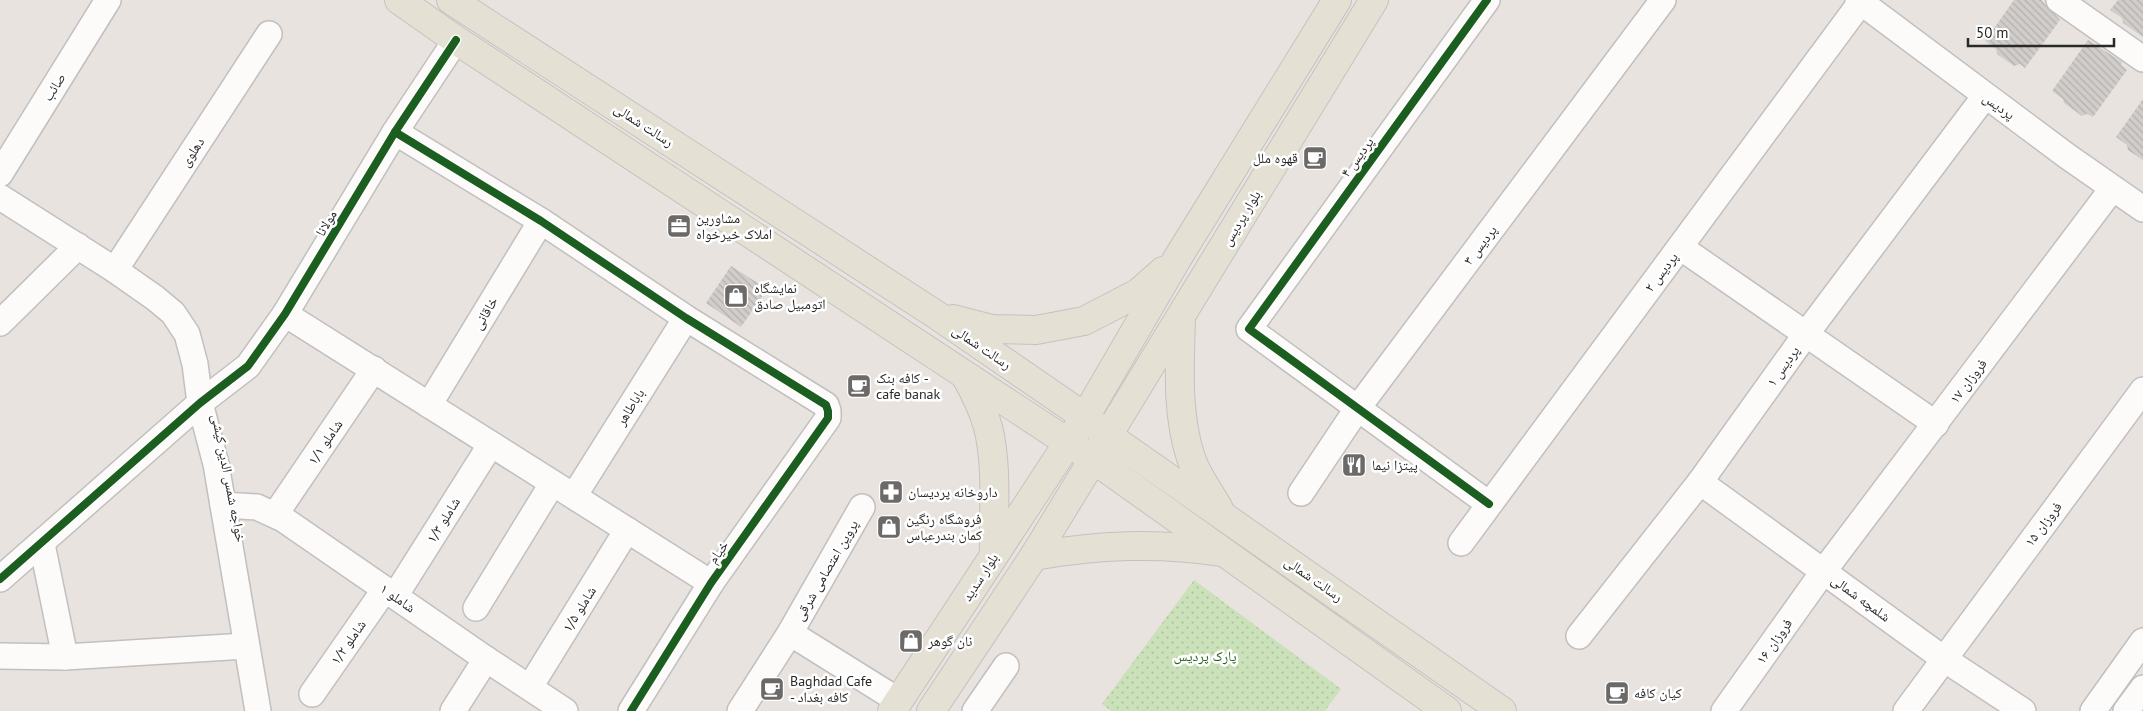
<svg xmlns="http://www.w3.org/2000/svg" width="2143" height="711" viewBox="0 0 2143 711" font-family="'PT Sans','Noto Naskh Arabic',sans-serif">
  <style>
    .park { fill: url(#park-dots) }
    .building { fill: url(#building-back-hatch) }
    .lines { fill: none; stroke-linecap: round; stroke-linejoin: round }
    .minor-casing { stroke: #c1bfc0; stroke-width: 28 }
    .major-casing { stroke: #c4c2c0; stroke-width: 30 }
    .minor { stroke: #fcfbfa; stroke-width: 25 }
    .major { stroke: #e5e0d4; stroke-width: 28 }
    .cycleway-casing { stroke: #fff; stroke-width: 11 }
    .cycleway { stroke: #1b5e20; stroke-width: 8 }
    .labels { text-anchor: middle; stroke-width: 5; stroke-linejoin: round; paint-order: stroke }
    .street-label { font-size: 14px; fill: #292929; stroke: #fff }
    .poi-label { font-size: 14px; fill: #292929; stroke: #fff; text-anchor: start }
    .park-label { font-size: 14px; fill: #2c631d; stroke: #fff }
  </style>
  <defs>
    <pattern id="park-dots" width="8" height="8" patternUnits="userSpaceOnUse" patternTransform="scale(1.25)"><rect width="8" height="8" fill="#cae1b9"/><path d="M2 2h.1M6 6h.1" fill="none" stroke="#aec19f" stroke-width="1.8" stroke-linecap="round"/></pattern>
    <pattern id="building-back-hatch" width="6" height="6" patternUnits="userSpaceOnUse" patternTransform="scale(1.25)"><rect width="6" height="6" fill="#d0cdca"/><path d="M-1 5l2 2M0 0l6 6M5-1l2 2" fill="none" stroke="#b3b0ae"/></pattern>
  </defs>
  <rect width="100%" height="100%" fill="#e8e3de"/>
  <polygon class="park" points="1194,580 1341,689 1325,711 1111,711 1102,704"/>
  <g class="building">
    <polygon points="2014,0 2041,0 2060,20 2025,68 2020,64 2014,66 1997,54 1996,49 1985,41"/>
    <polygon points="2118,0 2143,0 2143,37 2123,23 2122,18 2110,10"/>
    <polygon points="2088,40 2122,62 2121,65 2127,70 2093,117 2087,114 2082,116 2064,103 2063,99 2052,91"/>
    <polygon points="2143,99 2143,160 2128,150 2127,145 2116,137"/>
    <polygon points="731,266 767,289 741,327 706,303"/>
  </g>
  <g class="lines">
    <defs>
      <g id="minor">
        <polyline points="1487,0 1249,329 1489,504"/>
        <polyline points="1858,0 2067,156 2143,209"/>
        <polyline points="2059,0 2143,59"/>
        <polyline points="395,132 541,221 686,318 826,405 828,411 828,418 711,583 631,711"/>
        <polyline points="0,174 108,0"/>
        <polyline points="0,197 115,270 155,298 173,313 187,334 195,364 200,403 216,464 258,711"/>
        <polyline points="1680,247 1936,424"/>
        <polyline points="115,270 269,34"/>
        <polyline points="285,314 711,583"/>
        <polyline points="0,323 78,246"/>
        <polyline points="429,405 541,221"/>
        <polyline points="1700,482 1944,659 2023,711"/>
        <polyline points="1301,493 1357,409 1663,0"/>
        <polyline points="574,496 686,318"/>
        <polyline points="223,505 257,507 283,519 486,659 565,711"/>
        <polyline points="275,515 374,369"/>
        <polyline points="1461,543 1861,2"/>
        <polyline points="42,544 65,657"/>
        <polyline points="0,579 200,403 248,366 285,314 395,132 456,40"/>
        <polyline points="395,596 491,444"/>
        <polyline points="476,608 552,484"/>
        <polyline points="790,633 899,701"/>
        <polyline points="1579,636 1700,482 1806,334 1985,96"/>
        <polyline points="0,656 65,657 246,646"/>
        <polyline points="530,687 627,530"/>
        <polyline points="312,694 385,589"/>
        <polyline points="453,711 486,659"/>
        <polyline points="740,711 790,633 862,507"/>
        <polyline points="975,711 1006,666"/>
        <polyline points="1724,711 1823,572 2112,189"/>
        <polyline points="1906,711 2143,390"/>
        <polyline points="2093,711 2143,641"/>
        <polyline points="2126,711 2143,688"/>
      </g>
      <g id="major">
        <polyline points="399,0 456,40 1093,459 1447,711"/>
        <polyline points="451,0 935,314 1085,417 1107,435 1502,711"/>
        <path d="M1181 317C1180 364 1176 413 1191 458 1197 476 1210 493 1219 509"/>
        <polyline points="953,319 992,329 1036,330 1084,321 1138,293 1163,271"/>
        <path d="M966 377C975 393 983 409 988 427 998 467 993 513 994 555"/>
        <path d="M1034 556C1098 545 1157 542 1221 552"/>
        <polyline points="892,711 1085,417 1177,259 1337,0"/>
        <polyline points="931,711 1034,556 1374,0"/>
      </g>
    </defs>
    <use href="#minor" class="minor-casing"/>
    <use href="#major" class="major-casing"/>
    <use href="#minor" class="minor"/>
    <use href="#major" class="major"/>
    <defs>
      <g id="cycleway">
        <polyline points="1487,0 1249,329 1489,504"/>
        <polyline points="395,132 541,221 686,318 826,405 828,411 828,418 711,583 631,711"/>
        <polyline points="0,579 200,403 248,366 285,314 395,132 456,40"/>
      </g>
    </defs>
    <use href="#cycleway" class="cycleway-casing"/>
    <use href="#cycleway" class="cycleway"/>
  </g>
  <defs>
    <symbol id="cafe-square" viewBox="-11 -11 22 22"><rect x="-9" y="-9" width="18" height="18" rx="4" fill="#6c6a68" stroke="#fff"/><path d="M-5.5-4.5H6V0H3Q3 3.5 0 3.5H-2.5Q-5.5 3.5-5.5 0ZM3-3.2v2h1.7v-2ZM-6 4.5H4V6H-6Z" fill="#fff"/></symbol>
    <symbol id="office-square" viewBox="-11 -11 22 22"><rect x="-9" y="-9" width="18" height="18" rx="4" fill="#6c6a68" stroke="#fff"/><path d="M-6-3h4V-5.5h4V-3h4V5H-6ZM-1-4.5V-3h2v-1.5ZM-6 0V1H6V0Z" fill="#fff"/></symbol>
    <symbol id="shop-square" viewBox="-11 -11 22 22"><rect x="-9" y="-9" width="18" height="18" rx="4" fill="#6c6a68" stroke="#fff"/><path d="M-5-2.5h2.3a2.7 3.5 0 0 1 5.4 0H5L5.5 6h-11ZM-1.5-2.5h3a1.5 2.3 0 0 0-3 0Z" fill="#fff"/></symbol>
    <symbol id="restaurant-square" viewBox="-11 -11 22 22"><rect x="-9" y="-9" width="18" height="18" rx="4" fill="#6c6a68" stroke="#fff"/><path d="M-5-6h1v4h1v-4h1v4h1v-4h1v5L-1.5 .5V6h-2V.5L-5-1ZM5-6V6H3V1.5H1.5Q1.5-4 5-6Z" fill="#fff"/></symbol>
    <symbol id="pharmacy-square" viewBox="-11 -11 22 22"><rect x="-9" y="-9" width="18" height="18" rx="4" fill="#6c6a68" stroke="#fff"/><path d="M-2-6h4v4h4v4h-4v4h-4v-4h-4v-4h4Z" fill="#fff"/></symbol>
  </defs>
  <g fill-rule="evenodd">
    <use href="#cafe-square" x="1301" y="144" width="28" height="28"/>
    <use href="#office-square" x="665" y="212" width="28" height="28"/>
    <use href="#shop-square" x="722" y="282" width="28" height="28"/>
    <use href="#cafe-square" x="845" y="372" width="28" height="28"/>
    <use href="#restaurant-square" x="1340" y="451" width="28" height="28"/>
    <use href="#pharmacy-square" x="877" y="478" width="28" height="28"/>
    <use href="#shop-square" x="875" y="513" width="28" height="28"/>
    <use href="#shop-square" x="897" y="627" width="28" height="28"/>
    <use href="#cafe-square" x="758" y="675" width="28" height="28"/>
    <use href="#cafe-square" x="1603" y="679" width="28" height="28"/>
  </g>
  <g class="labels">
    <g class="street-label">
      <text transform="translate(54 87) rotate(-58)" y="5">صائب</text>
      <text transform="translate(1999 106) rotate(36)" y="5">پردیس</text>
      <text transform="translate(644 125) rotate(33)" y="5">رسالت شمالی</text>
      <text transform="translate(192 152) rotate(-57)" y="5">دهلوی</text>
      <text transform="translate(1357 157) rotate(-54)" y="5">پردیس ۴</text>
      <text transform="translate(1241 218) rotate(-59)" y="5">بلوار پردیس</text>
      <text transform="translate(326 223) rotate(-59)" y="5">مولانا</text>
      <text transform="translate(1480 245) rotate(-53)" y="5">پردیس ۳</text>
      <text transform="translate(1661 272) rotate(-53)" y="5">پردیس ۲</text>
      <text transform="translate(485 313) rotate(-59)" y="5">خاقانی</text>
      <text transform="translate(982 347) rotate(34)" y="5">رسالت شمالی</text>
      <text transform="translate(1783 366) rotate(-55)" y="5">پردیس ۱</text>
      <text transform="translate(1968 381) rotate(-53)" y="5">فروزان ۱۷</text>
      <text transform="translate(630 407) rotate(-58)" y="5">باباطاهر</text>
      <text transform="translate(325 442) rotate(-56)" y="5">شاملو ۱/۱</text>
      <text transform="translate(229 478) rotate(79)" y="5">خواجه شمس الدين كيشی</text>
      <text transform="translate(443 520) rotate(-58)" y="5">شاملو ۱/۳</text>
      <text transform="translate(2043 524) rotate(-53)" y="5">فروزان ۱۵</text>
      <text transform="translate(718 552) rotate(-55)" y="5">خیام</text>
      <text transform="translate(826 570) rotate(-60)" y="5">پروین اعتصامی شرقی</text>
      <text transform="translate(980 577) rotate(-57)" y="5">بلوار سدید</text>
      <text transform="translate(1314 579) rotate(35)" y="5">رسالت شمالی</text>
      <text transform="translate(398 598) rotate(35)" y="5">شاملو ۱</text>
      <text transform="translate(1861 598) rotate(36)" y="5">شلمچه شمالی</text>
      <text transform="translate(579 609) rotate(-58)" y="5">شاملو ۱/۵</text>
      <text transform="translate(1774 641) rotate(-55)" y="5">فروزان ۱۶</text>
      <text transform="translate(348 642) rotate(-55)" y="5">شاملو ۱/۲</text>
    </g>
    <g class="poi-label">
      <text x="1298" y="163" text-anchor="end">قهوه ملل</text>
      <text x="696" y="223">مشاورین<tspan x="696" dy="16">املاک خیرخواه</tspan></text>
      <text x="754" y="293">نمایشگاه<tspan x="754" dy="16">اتومبیل صادق</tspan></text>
      <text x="876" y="383">کافه بنک -<tspan x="876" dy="16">cafe banak</tspan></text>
      <text x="1372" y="470">پیتزا نیما</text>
      <text x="908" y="497">داروخانه پردیسان</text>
      <text x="906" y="524">فروشگاه رنگین<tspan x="906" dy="16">کمان بندرعباس</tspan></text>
      <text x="928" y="646">نان گوهر</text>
      <text x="790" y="686">Baghdad Cafe<tspan x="790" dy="16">- کافه بغداد</tspan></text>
      <text x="1634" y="698">کیان کافه</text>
    </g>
    <g class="park-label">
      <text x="1205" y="661">پارک پردیس</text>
    </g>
  </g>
  <path d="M1968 38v8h146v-8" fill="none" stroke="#292929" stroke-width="2.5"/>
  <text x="1976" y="38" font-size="15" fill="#292929" stroke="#ffffff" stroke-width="4" paint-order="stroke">50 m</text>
</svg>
